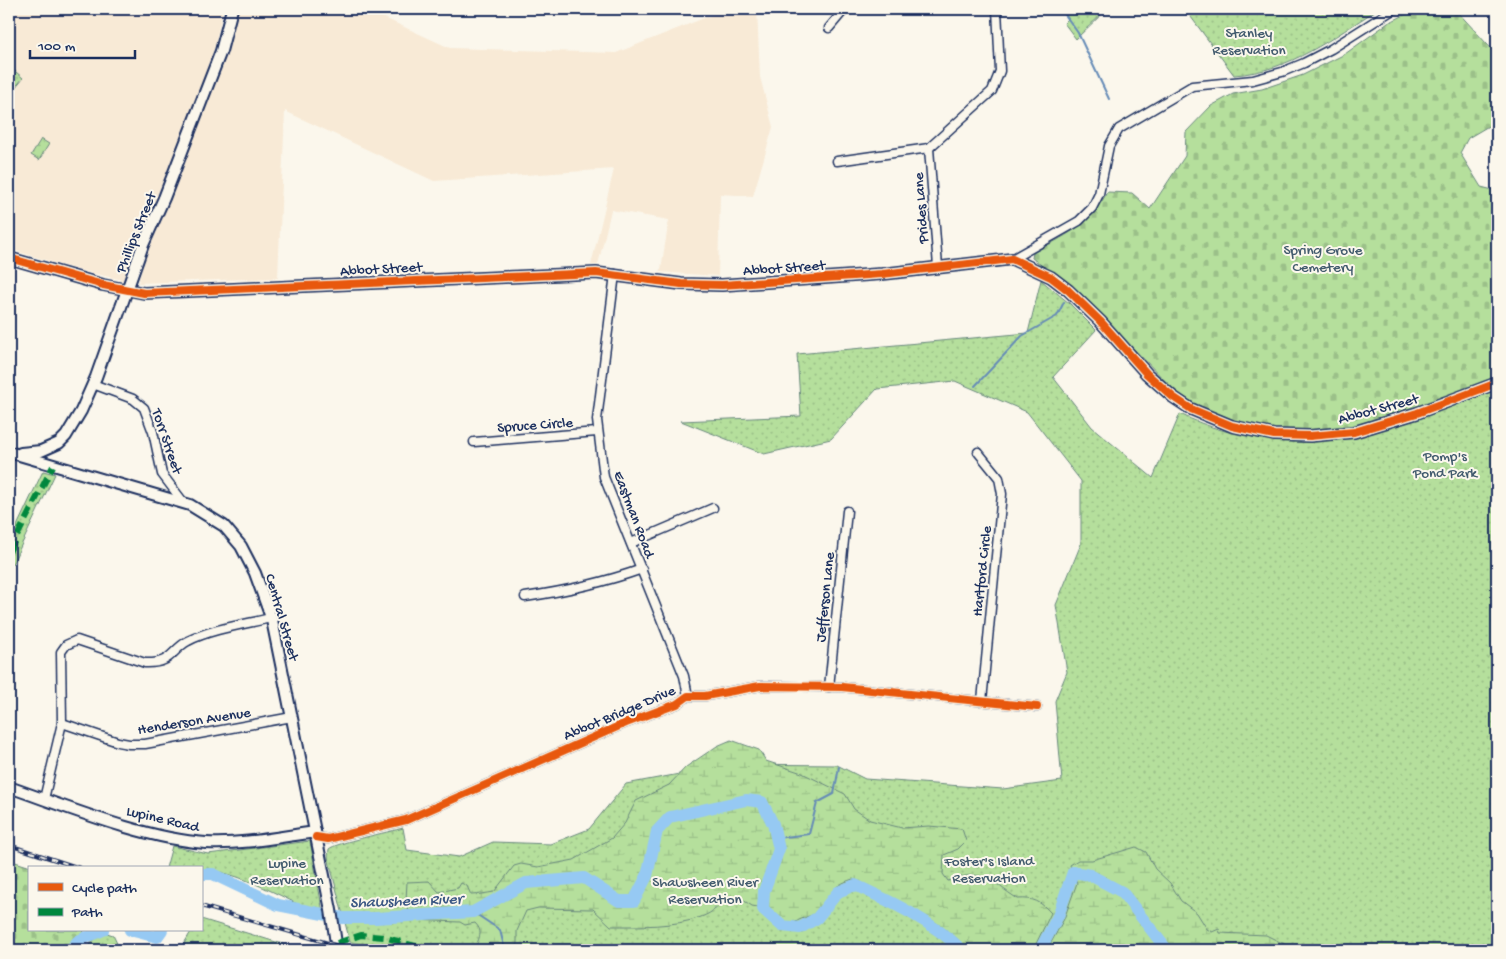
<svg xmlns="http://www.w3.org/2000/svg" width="1506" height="959" viewBox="0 0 1506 959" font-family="'Gochi Hand',sans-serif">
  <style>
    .built { fill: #f8ead6 }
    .grass { fill: url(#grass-dots); stroke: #68877d }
    .wetland { fill: url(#wetland-marsh); stroke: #68877d }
    .cemetery { fill: url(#cemetery-stones); stroke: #68877d }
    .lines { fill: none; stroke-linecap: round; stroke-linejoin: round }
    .stream { stroke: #658bb7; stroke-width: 2 }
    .river { stroke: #96c9f3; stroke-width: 12 }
    .street-casing { stroke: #1b2f5e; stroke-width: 11 }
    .secondary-casing { stroke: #1b2f5e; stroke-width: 14 }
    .street { stroke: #fbf7ec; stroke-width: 8 }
    .secondary { stroke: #fbf7ec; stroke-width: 10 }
    .rail-casing { stroke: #1b2f5e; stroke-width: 4 }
    .rail { stroke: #fbf7ec; stroke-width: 2; stroke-dasharray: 5.5; stroke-linecap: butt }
    .quiet { stroke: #00873e; stroke-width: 6; stroke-dasharray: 12 6; stroke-linecap: butt }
    .cycleway-casing { stroke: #fbf7ec; stroke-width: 11 }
    .cycleway { stroke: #e8590c; stroke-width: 8 }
    .labels { text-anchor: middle; stroke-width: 4; stroke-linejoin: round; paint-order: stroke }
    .park-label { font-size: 15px; fill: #425b6e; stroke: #fbf7ec }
    .street-label { font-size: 15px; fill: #1b2f5e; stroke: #fbf7ec }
    .water-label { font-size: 16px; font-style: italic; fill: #3a5683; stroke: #fbf7ec }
  </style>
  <defs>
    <pattern id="grass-dots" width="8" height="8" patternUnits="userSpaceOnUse" patternTransform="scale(1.25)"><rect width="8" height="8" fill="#b5df9c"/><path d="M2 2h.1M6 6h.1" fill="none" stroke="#9bc089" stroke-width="1.8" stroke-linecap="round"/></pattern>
    <pattern id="wetland-marsh" width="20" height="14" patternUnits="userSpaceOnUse" patternTransform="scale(1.25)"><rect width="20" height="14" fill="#b5df9c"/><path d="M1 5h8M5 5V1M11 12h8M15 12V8" fill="none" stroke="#9bc089"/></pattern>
    <pattern id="cemetery-stones" width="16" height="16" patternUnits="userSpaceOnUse" patternTransform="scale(1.25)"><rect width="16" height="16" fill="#b5df9c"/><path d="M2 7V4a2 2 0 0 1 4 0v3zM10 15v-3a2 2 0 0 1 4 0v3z" fill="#9bc089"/></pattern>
  </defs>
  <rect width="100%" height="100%" fill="#fbf7ec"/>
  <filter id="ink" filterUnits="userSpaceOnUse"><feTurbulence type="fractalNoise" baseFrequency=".02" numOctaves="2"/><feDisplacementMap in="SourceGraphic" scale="10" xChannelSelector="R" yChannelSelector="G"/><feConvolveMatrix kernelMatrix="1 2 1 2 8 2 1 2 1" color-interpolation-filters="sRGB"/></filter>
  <g filter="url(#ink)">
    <g class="built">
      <polygon points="9,9 223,9 215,46 200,91 123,280 78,270 9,249"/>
      <polygon points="235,9 365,9 450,48 616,53 727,9 757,9 760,77 773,127 753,196 720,194 718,276 658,272 661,269 669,220 611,210 598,265 591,265 614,169 434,181 285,111 278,278 138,283 148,247 225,56"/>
    </g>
    <g class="grass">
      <polygon points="1062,9 1107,9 1076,39 1064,23 1068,19"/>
      <path d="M1185 9H1378C1332 38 1291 71 1234 75Z"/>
      <polygon points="9,66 23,78 10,94 9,93"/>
      <polygon points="41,139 49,144 39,160 31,155"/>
      <path d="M1041 280 1069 303 1096 330 1053 377 1092 427 1153 478 1180 414C1293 468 1389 429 1497 388V950H398L350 942 328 857 329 849C335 843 390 832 403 828L407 850 459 857 493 842 551 844 589 829 626 784 733 764 837 765 865 779 1003 789 1062 781 1055 701 1067 672 1056 605 1081 544V481L1027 412 955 381 877 389 831 439 764 454 681 421 801 416 797 354 1028 333Z"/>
      <polygon points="43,471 55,474 9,571 12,779 9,778 9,543"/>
      <path d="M310 841 324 918C297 904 230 866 201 871V868H166L172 846 208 854Z"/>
      <polygon points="201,919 302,950 189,950 182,947 192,930 201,930"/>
      <polygon points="104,932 113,935 120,950 86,950 94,940"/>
    </g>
    <g class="wetland">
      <path d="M731 740 759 750 766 761 802 773 845 794 854 809 870 820 902 828 929 826 962 829 966 841 958 849 944 855 943 874 948 881C987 867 989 881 1018 899 1034 898 1040 901 1051 913L1033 950H969C938 917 893 899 853 879 828 887 834 894 819 909 812 917 807 916 799 920 795 922 791 926 785 925 778 923 774 914 769 909L752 906 743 900 730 896C721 904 713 913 701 917 675 927 638 926 611 926L593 909 538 908 526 911 517 931V950H478L476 946C480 936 483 931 475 923L465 925 460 922 411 920 406 900 407 882 429 881 439 892 458 888 461 883 467 886 471 895C477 895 488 893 494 892L514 866 521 864 538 867 574 860 612 838 625 823 636 801 669 785 686 767 717 746Z"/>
      <polygon points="1136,847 1146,852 1155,869 1170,883 1181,901 1197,913 1207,929 1212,932 1219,929 1220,933 1266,935 1296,950 1047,950 1064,919 1077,883 1070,865 1078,860 1092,860"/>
    </g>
    <g class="cemetery">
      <path d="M1417 9H1455L1497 55V121L1468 138 1460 153 1481 187 1497 191V378C1385 421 1290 465 1177 393L1082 296 1032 258 1033 253C1064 236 1090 226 1107 192L1132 193 1150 209 1185 156 1186 132 1211 106 1233 94 1262 89 1303 75 1345 54 1388 23Z"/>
      <polygon points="9,860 34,868 29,868 29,930 85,930 65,950 9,950"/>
    </g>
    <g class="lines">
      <g class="stream">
        <polyline points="1061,9 1078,33 1109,99"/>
        <polyline points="975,386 1022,336 1057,316 1064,302"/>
        <polyline points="777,838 809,834 817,803 834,794 839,767"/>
        <polyline points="473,912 500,930 505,950"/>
      </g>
      <g class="river">
        <path d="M201 874H213L278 905 343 918H376L473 912 526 883 584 878 619 901H634L647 876 657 831 670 817 746 800 762 802 773 824 779 849 764 891 763 909 782 926 800 928 817 918 838 892 855 885C892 902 933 922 962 950"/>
        <polyline points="130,930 157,937 162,930"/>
        <polyline points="70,950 78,941 103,930"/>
        <polyline points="1040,950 1058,916 1073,872 1090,875 1122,892 1167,950"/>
      </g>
      <defs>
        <g id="street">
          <polyline points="829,28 845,9"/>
          <polyline points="929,148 938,267"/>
          <polyline points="837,161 929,148 992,91 1000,71 997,9"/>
          <polyline points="1012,259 1079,221 1092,208 1099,194 1109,146 1119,129 1192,86 1253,80 1282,72 1304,63 1331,49 1394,9"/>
          <polyline points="615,274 597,420 604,477 684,676 688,696"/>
          <polyline points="93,384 133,399 144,408 153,432 162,474 184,503"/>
          <polyline points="474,442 597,432"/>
          <polyline points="978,452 999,478 1002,494 982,701"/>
          <polyline points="631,543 713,508"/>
          <path d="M525 597C566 591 603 583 642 569"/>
          <polyline points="829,687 847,511"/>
          <path d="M62 723 61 652 66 645 77 640 145 663C172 664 170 651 188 641 211 629 246 624 271 618"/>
          <polyline points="44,799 62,723 118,742 129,744 145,744 292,717"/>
          <polyline points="316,837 328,839 406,820 626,723 677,704 688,696 705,696 760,686 842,687 1037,707"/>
        </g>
        <g id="secondary">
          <polyline points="9,258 103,285 144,293 596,273 681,284 722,285 882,274 1012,259 1051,277 1068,290 1100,321 1147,374 1173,397 1191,409 1232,426 1274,435 1310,436 1354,432 1417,413 1497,383"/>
          <polyline points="9,452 190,505 224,526 241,546 255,573 272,620 331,910 337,950"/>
          <polyline points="21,453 41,451 59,443 66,436 81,411 96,377 143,245 164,198 221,51 232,9"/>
          <path d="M9 787C67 807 145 839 206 843 242 845 279 837 315 832"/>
        </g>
      </defs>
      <use href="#street" class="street-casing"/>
      <use href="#secondary" class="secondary-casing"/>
      <use href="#street" class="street"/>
      <use href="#secondary" class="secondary"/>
      <defs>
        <g id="rail">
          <polyline points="9,845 80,868"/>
          <polyline points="201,906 352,950"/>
        </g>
      </defs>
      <use href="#rail" class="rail-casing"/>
      <use href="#rail" class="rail"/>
      <g class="quiet">
        <polyline points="9,552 53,466"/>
        <polyline points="337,943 361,935 384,937 429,950"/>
      </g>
      <defs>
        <g id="cycleway">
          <polyline points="9,258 103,285 144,293 596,273 681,284 722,285 882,274 1012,259 1051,277 1068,290 1100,321 1147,374 1173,397 1191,409 1232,426 1274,435 1310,436 1354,432 1417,413 1497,383"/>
          <polyline points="316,837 328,839 406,820 626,723 677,704 688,696 705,696 760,686 842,687 1037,707"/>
        </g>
      </defs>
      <use href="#cycleway" class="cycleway-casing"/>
      <use href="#cycleway" class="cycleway"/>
    </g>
  </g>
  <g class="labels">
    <g class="park-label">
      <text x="1249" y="37">Stanley<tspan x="1249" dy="17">Reservation</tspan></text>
      <text x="1323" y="254">Spring Grove<tspan x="1323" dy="17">Cemetery</tspan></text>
      <text x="1445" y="460">Pomp's<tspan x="1445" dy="17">Pond Park</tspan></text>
      <text x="989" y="865">Foster's Island<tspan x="989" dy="17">Reservation</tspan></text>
      <text x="287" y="867">Lupine<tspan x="287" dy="17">Reservation</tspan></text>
      <text x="705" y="886">Shawsheen River<tspan x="705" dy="17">Reservation</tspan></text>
    </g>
    <g class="street-label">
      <text transform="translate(920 208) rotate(-94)" y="5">Prides Lane</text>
      <text transform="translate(135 232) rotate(-68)" y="5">Phillips Street</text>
      <text transform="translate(784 267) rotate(-4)" y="5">Abbot Street</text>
      <text transform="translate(381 268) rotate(-3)" y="5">Abbot Street</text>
      <text transform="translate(1378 408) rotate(-15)" y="5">Abbot Street</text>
      <text transform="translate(535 424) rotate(-4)" y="5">Spruce Circle</text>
      <text transform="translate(168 441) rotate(71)" y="5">Torr Street</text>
      <text transform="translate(635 514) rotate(69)" y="5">Eastman Road</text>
      <text transform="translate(981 571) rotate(-84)" y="5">Hartford Circle</text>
      <text transform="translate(824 597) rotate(-84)" y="5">Jefferson Lane</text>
      <text transform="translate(283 617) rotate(74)" y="5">Central Street</text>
      <text transform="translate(619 712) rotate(-23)" y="5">Abbot Bridge Drive</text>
      <text transform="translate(194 720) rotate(-9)" y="5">Henderson Avenue</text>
      <text transform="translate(163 818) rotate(13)" y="5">Lupine Road</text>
    </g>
    <g class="water-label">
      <text transform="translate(406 899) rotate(-2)" y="6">Shawsheen River</text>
    </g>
  </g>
  <rect width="1506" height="959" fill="none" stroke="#fbf7ec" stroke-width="30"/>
  <rect x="15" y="15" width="1476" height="929" fill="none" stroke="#1b2f5e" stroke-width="2" filter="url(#ink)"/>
  <rect x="28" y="866" width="175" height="65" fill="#fbf7ec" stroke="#a1a7b3"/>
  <rect x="38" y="883" width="25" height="8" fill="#e8590c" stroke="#a1a7b3"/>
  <text x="72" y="892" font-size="15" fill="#1b2f5e">Cycle path</text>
  <rect x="38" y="908" width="25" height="8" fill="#00873e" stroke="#a1a7b3"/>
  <text x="72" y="916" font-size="15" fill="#1b2f5e">Path</text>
  <path d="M30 50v8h105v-8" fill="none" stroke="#1b2f5e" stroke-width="2.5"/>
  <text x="38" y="50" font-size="15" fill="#1b2f5e" stroke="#fbf7ec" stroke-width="4" paint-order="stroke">100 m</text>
</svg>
